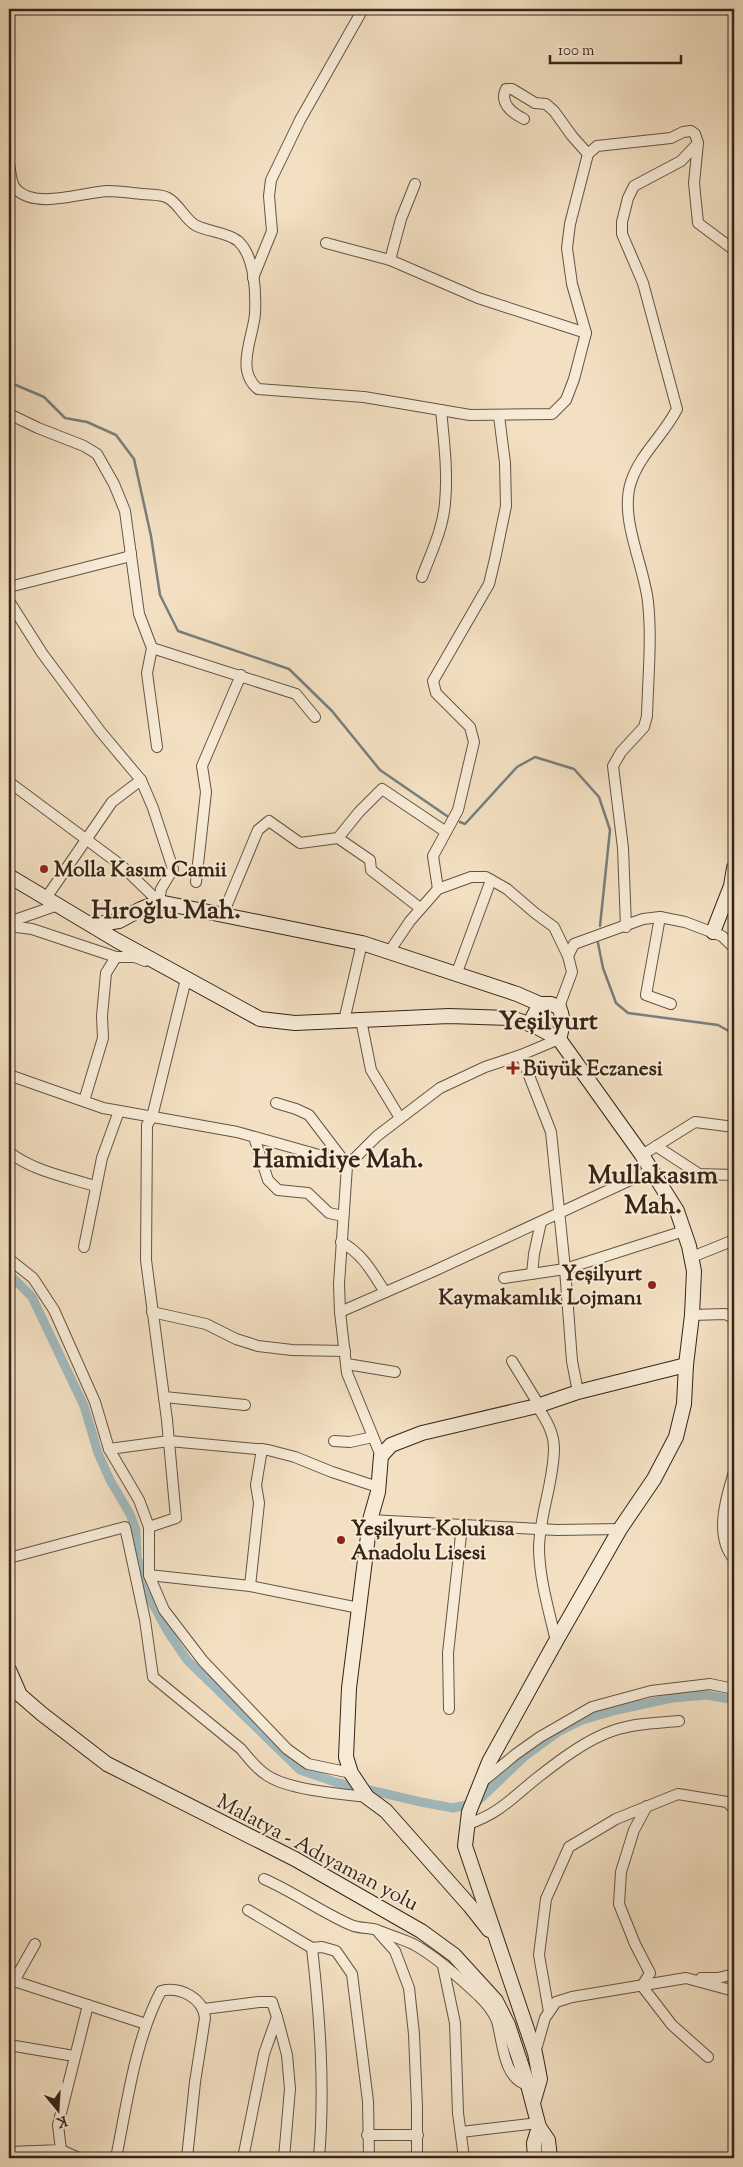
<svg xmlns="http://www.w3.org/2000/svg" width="743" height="2167" viewBox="0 0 743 2167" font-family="'Sorts Mill Goudy',serif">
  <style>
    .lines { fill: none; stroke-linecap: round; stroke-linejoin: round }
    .stream { stroke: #777e7c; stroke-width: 2.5 }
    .canal { stroke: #a1babe; stroke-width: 9 }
    .street-casing { stroke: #665342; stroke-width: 12 }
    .secondary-casing { stroke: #372418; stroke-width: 16 }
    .street { stroke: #f7ebd7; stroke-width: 10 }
    .secondary { stroke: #f7ebd7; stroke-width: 14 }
    .poi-dot { fill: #8f2418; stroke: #f7ebd7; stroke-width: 2 }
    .labels { text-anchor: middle; stroke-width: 4; stroke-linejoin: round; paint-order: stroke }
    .poi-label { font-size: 21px; font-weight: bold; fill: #372418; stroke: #f7ebd7; text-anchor: start }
    .street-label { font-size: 21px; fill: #372418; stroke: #f7ebd7 }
    .district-label { font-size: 26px; font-weight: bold; fill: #372418; stroke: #f7ebd7 }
  </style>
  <rect width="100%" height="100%" fill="#f3e0c2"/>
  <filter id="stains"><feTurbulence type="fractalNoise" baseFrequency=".004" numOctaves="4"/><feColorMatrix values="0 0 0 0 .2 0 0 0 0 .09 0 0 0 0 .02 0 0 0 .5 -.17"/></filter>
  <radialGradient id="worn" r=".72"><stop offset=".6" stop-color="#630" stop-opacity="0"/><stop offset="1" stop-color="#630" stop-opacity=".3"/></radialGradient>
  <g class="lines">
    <g class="stream">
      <polyline points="9,382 44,397 65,418 87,422 116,435 134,459 151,536 160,595 178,631 289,669 332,711 380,770 447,816"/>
      <polyline points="460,822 465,824 517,767 535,757 574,769 599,797 610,830 600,926"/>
      <polyline points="598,943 603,968 616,1003 628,1013 718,1025 734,1034"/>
    </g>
    <polyline class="canal" points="9,1274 32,1297 84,1406 98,1453 110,1480 130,1514 136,1530 137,1558 148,1595 168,1632 187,1660 300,1770 335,1782 421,1802 453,1808 476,1803 525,1756 558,1732 582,1720 617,1710 672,1698 707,1695 734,1700"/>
    <defs>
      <g id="street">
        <path d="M524 119C512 113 499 103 506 89H512L535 103 546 104 554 111 572 136 588 154"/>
        <path d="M9 164C11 172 10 182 16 189 35 210 84 192 108 191 119 191 131 193 142 194 151 195 161 194 168 198 179 204 184 218 195 225 208 232 227 232 238 241 255 256 256 293 255 314 253 338 235 370 258 389L364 397 470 415 552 414 566 400 574 379 586 333 572 284 567 248 570 224 588 154 597 146 671 138 683 132 691 131 695 134 698 143 694 183 698 223 734 250"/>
        <polyline points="326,243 390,260 478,298 586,333"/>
        <polyline points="390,260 401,219 415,184"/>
        <polyline points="253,278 272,231 269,196 271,180 300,120 363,9"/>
        <polyline points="9,414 38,428 84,446 97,454 114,484 125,511 139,614 152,648 147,673 157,747"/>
        <path d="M422 577C431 553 443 529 445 503 448 472 444 441 441 410"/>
        <polyline points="9,587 127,557 131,553"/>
        <polyline points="9,601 42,653 100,731 141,780 153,808 173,869 161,889 159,902 122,866 9,782"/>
        <polyline points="152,648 296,694 315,717"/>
        <polyline points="338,838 359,812 382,789 446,832"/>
        <polyline points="196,882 206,792 202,766 241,675"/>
        <polyline points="438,889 433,856 458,810 474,742 470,727 436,693 433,681 489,584 495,559 506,506 505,463 499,416"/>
        <polyline points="46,898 112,802 141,780"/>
        <polyline points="223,914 258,830 269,821 300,843 338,838 370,860 371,870 420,908"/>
        <polyline points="660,917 646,995 671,1004"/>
        <polyline points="9,922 58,905"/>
        <polyline points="9,926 32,929 116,957"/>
        <path d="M626 927 623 848 613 766 621 752 644 727 647 716C648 678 652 639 648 602 644 565 619 518 631 482 640 454 664 435 677 409L643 283 622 234V222L628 198 634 186 681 161 698 143"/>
        <polyline points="389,952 410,921 438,889 471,877 486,877 507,889 535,913 554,927 568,956"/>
        <polyline points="456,975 491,880"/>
        <polyline points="559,1007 572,972 568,956 574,944 643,919 660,917 685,922 722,936 734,948"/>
        <polyline points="361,1020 371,1070 400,1118"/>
        <polyline points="344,1021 362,943"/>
        <polyline points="521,1055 551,1132 565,1269 572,1361 578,1392"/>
        <polyline points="9,1075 103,1108 237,1132 319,1155 347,1166"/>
        <polyline points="84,1101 103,1038 102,1016 106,973 116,957 135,957 145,961"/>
        <polyline points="276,1103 296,1109 309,1115 347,1165"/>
        <polyline points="254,1137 268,1180 278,1190 308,1193 329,1213 343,1216"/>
        <polyline points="656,1146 699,1174 734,1175"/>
        <path d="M9 1152C33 1171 66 1177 95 1186"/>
        <polyline points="642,1155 695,1122 734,1127"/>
        <path d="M341 1242C363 1254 372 1272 385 1292"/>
        <polyline points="84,1247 102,1158 119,1111"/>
        <polyline points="692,1257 734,1240"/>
        <polyline points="9,1259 33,1278 54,1310 95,1402 109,1449 139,1500 149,1527 149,1575 164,1610 203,1661 287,1749 308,1764 351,1773"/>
        <polyline points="532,1274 534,1254 541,1222"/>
        <polyline points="504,1278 565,1269 684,1231"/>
        <polyline points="152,1312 206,1324 236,1339 258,1346 292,1350 345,1351"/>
        <polyline points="340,1312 434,1271 652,1170"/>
        <polyline points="692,1315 725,1314 734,1318"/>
        <polyline points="512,1361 539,1405"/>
        <polyline points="347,1364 395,1372"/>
        <polyline points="164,1397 245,1405"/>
        <path d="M537 1406C545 1418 554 1432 554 1448 554 1481 540 1513 539 1547 539 1578 549 1611 556 1641"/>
        <polyline points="334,1441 350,1442 373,1437"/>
        <polyline points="109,1449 169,1441 268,1450 295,1457 332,1472 378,1487"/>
        <polyline points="381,1456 347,1373 340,1312 339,1284 347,1166 377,1136 440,1088 485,1067 521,1055 559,1039"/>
        <path d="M734 1472C726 1498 714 1536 734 1559"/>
        <polyline points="370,1520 557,1530 620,1529"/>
        <polyline points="149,1527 176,1518 167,1420 146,1260 147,1125 152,1117 186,979"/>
        <path d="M9 1558 125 1527 145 1620 153 1677 241 1749C249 1759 257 1769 268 1776 290 1790 340 1794 367 1797"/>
        <polyline points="149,1575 250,1586 359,1608"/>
        <polyline points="250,1586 259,1503 256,1485 262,1449"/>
        <polyline points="449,1709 448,1653 462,1526"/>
        <polyline points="482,1782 516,1754 540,1737 592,1707 651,1691 710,1684 734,1689"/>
        <polyline points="647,1806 634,1830 621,1872 619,1904 635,1944 650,1973 642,1986 672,2025 708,2057"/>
        <path d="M468 1824C499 1814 513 1797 537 1778 560 1760 587 1739 615 1730 636 1723 658 1723 679 1721"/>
        <path d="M264 1879C294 1892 321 1912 351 1925 360 1929 369 1927 377 1930 389 1935 402 1939 413 1944 435 1956 461 1979 479 1996 485 2002 494 2013 497 2021 503 2042 503 2079 528 2085"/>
        <polyline points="248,1910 312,1948 322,1947 336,1951 352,1974 368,2101 369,2158"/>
        <polyline points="379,1933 395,1951 409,1988 414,2034 417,2107 417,2158"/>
        <polyline points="35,1944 14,1981 146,2024"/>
        <path d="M312 1948C320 2018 325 2088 319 2158"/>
        <polyline points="443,1966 455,2023 458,2113 464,2158"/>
        <polyline points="701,1978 718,1978 734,1974"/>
        <polyline points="204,2009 259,2002 272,2002 277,2017"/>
        <polyline points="549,2012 539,1955 546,1899 569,1847 616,1819 678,1794 727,1802 734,1809"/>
        <polyline points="9,2045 74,2056"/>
        <polyline points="535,2053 545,2018 556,2002 572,1997 686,1978 734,1991"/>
        <polyline points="461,2132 538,2123"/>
        <polyline points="367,2135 418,2135"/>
        <polyline points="61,2150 79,2158"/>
        <polyline points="9,2152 61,2150 58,2125 88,2005"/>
        <path d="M116 2158C127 2104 135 2040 161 1991 180 1986 203 1998 205 2018L195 2082 187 2158"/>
        <polyline points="243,2158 264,2054 277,2017 287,2055 290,2089 284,2158"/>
      </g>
      <g id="secondary">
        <polyline points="9,876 116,940 260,1019 295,1023 449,1016 511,1018 535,1026 559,1039 642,1155 677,1211 689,1246 694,1271 692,1315 686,1365 684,1404 676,1437 654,1479 620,1529 556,1641 489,1762 469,1812 465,1846 535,2053 540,2079 533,2103"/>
        <polyline points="92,925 119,921 141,909 159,902 362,943 517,994 540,1004"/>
        <polyline points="713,932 731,886 734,868"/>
        <path d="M535 1026 533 1017 540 1004H551L559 1007C564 1019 563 1026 559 1039"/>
        <polyline points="9,1670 20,1695 42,1714 107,1764 295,1859 421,1931 454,1955 496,2001 508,2025 528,2085 539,2127 548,2140 550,2158"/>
        <polyline points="489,1930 470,1906 386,1811 367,1797 351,1773 346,1757 349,1688 370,1520 378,1492 381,1456 391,1445 422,1433 537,1406 578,1392 686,1365"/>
        <polyline points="535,2158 534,2143 539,2127"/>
      </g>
    </defs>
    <use href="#street" class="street-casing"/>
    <use href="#secondary" class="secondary-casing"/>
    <use href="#street" class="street"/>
    <use href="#secondary" class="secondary"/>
  </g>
  <g class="poi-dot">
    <circle cx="44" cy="869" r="5"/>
    <path d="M510.5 1060.5h5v5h5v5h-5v5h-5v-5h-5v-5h5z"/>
    <circle cx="652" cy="1285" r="5"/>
    <circle cx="341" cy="1540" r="5"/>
  </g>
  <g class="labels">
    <g class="poi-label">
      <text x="54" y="876">Molla Kasım Camii</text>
      <text x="523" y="1075">Büyük Eczanesi</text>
      <text x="642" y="1280" text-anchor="end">Yeşilyurt<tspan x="642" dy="24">Kaymakamlık Lojmanı</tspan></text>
      <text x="351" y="1535">Yeşilyurt Kolukısa<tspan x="351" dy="24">Anadolu Lisesi</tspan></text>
    </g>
    <g class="street-label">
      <text transform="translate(318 1852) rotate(28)" y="7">Malatya - Adıyaman yolu</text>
    </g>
    <g class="district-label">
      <text x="166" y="918">Hıroğlu Mah.</text>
      <text x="548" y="1029">Yeşilyurt</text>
      <text x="338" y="1167">Hamidiye Mah.</text>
      <text x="653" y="1183">Mullakasım<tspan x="653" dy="30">Mah.</tspan></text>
    </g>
  </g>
  <rect width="743" height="2167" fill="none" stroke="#f3e0c2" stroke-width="30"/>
  <rect x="10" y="10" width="723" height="2147" fill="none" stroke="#372418" stroke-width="2.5"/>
  <rect x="15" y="15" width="713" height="2137" fill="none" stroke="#372418"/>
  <g transform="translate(58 2110) rotate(162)" stroke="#f7ebd7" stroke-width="4" paint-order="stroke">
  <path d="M0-4L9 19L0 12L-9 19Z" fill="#372418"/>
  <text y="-8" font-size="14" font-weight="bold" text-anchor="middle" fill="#372418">K</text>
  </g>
  <path d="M550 55v8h131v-8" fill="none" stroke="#372418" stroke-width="2.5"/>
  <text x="558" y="55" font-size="15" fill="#372418" stroke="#f7ebd7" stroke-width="4" paint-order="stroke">100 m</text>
  <rect width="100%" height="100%" filter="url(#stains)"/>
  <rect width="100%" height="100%" fill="url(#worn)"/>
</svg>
